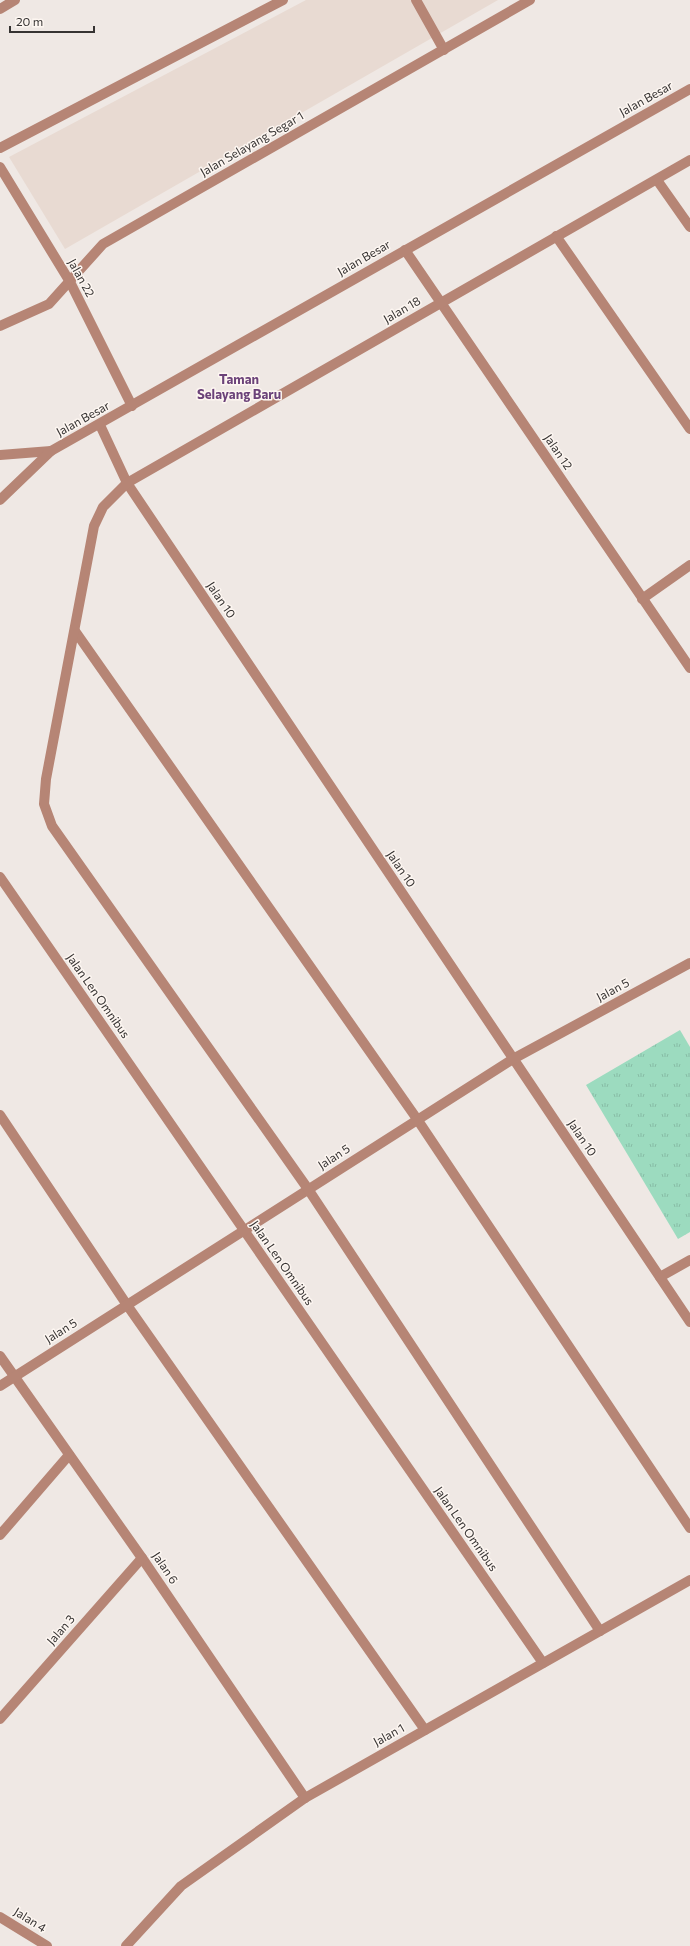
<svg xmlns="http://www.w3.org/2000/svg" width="690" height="1946" viewBox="0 0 690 1946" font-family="Commissioner,sans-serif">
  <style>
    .built { fill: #e8dad2 }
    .grass { fill: url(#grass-tufts) }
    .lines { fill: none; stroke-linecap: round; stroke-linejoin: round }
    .minor { stroke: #b68575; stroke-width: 10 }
    .labels { text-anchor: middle; stroke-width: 3; stroke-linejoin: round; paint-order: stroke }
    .street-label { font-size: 12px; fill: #363332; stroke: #fdf6f1 }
    .neighbourhood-label { font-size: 13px; font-weight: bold; fill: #6b4279; stroke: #fdf6f1 }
  </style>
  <defs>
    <pattern id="grass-tufts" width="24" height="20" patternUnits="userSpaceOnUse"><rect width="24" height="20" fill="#9cdbbf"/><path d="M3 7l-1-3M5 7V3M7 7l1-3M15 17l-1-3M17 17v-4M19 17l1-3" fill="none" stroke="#87bca5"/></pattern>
  </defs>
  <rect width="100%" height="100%" fill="#efe8e4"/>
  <polygon class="built" points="306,0 498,0 65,249 9,157"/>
  <polygon class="grass" points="680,1030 690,1047 690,1232 678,1239 586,1085"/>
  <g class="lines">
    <g class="minor">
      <polyline points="416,0 444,50"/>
      <polyline points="0,9 15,0"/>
      <polyline points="0,148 283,0"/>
      <polyline points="0,167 70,282 132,406"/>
      <polyline points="657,180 690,227"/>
      <polyline points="556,236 690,429"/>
      <polyline points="405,250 690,668"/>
      <polyline points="0,326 49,304 103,244 530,0"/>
      <polyline points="100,425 127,483 690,1322"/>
      <polyline points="0,455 51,451"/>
      <polyline points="0,500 51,451 690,89"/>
      <polyline points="642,599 690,565"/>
      <polyline points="75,631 417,1119 690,1528"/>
      <polyline points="0,877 543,1663"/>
      <polyline points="0,1115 127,1305 425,1730"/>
      <polyline points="660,1277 690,1260"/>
      <polyline points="0,1356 142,1558 305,1798"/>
      <polyline points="0,1386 513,1059 690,963"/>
      <polyline points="0,1535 69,1455"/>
      <polyline points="600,1631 308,1189 52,826 44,804 46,779 94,526 103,507 127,483 690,160"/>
      <polyline points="0,1719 142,1558"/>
      <polyline points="0,1917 47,1946"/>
      <polyline points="126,1946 181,1886 305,1798 690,1580"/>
    </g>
  </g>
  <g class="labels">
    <g class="street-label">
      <text transform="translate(646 99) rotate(-29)" y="4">Jalan Besar</text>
      <text transform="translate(252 144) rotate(-30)" y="4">Jalan Selayang Segar 1</text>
      <text transform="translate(364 258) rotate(-30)" y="4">Jalan Besar</text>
      <text transform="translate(81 278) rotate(61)" y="4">Jalan 22</text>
      <text transform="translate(402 310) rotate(-30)" y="4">Jalan 18</text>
      <text transform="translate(83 419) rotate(-29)" y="4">Jalan Besar</text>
      <text transform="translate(558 452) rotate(56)" y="4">Jalan 12</text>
      <text transform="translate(221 600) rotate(56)" y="4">Jalan 10</text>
      <text transform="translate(401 869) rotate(56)" y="4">Jalan 10</text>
      <text transform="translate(613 990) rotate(-28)" y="4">Jalan 5</text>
      <text transform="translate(98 996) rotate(55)" y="4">Jalan Len Omnibus</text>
      <text transform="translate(582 1138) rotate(56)" y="4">Jalan 10</text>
      <text transform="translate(334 1157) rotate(-33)" y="4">Jalan 5</text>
      <text transform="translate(282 1263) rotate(55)" y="4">Jalan Len Omnibus</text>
      <text transform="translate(61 1331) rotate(-32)" y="4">Jalan 5</text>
      <text transform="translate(466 1529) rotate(55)" y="4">Jalan Len Omnibus</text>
      <text transform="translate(165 1568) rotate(56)" y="4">Jalan 6</text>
      <text transform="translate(61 1630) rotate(-49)" y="4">Jalan 3</text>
      <text transform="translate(389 1735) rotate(-29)" y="4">Jalan 1</text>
      <text transform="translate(30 1920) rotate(32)" y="4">Jalan 4</text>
    </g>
    <g class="neighbourhood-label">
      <text x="239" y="384">Taman<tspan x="239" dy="15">Selayang Baru</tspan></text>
    </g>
  </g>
  <path d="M10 26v6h84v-6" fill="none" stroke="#363332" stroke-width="2"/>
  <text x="16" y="26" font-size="12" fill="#363332" stroke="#fdf6f1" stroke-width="3" paint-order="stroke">20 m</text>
</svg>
